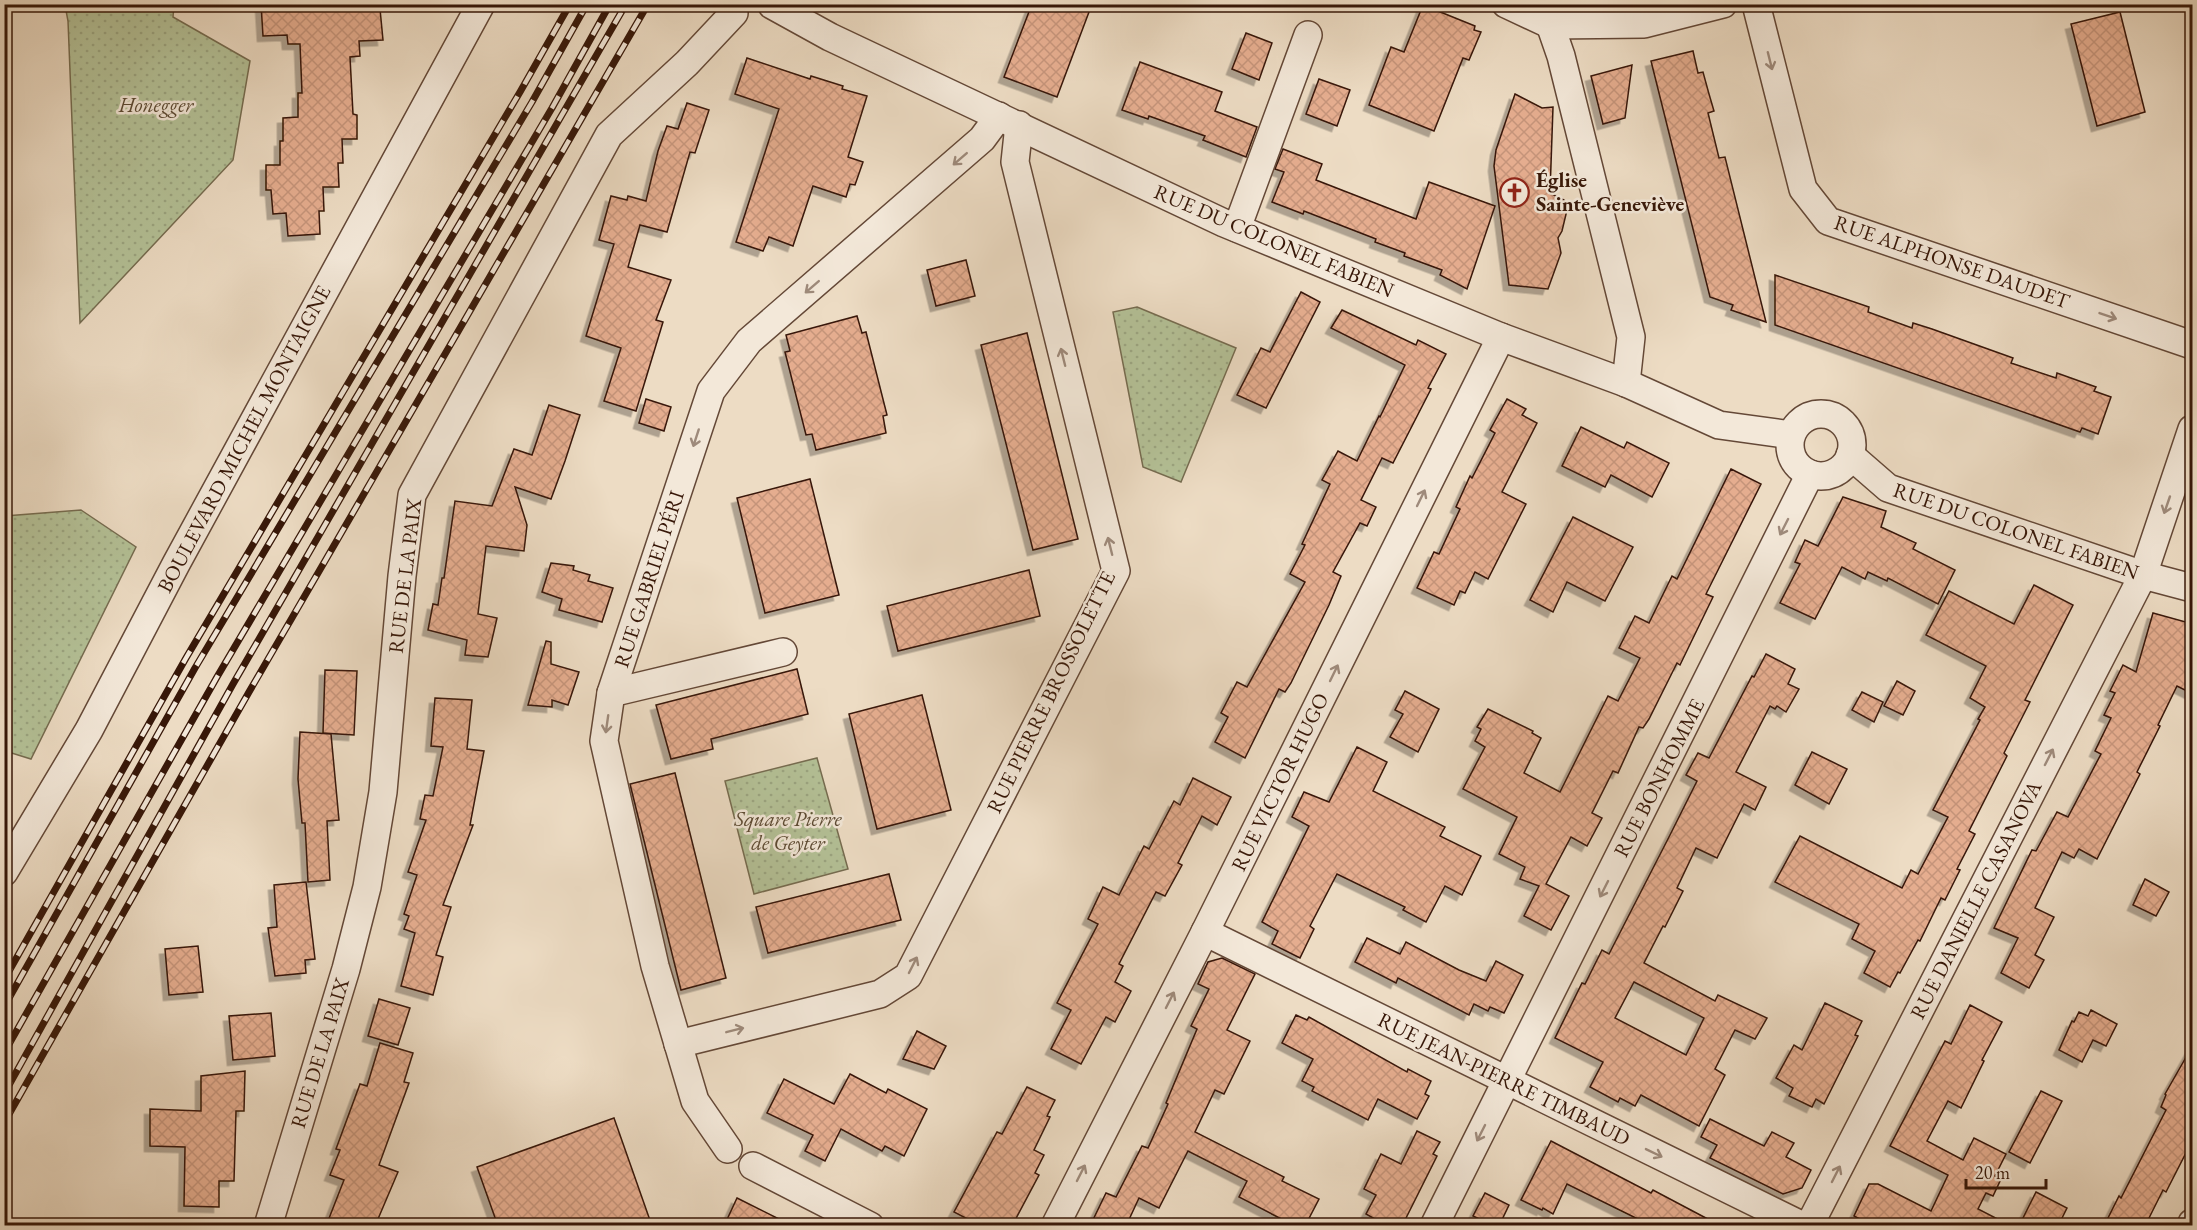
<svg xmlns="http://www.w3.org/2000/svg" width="2197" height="1230" viewBox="0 0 2197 1230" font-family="'EB Garamond',serif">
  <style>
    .park { fill: url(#park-dots); stroke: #766c50; stroke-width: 1.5 }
    .building { fill: url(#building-cross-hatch); stroke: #371708; stroke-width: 1.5; fill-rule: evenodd; filter: url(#shadow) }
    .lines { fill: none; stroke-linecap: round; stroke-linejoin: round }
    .street-casing { stroke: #644837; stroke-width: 30 }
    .street { stroke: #f3e8d9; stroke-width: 27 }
    .rail-casing { stroke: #371708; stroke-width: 7 }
    .rail { stroke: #f3e8d9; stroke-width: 4.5; stroke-dasharray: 14; stroke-linecap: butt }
    .oneway { stroke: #9e8a7b }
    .labels { text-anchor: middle; stroke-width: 5; stroke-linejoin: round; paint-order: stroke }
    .park-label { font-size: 21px; font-style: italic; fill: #5c4a33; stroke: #f3e8d9 }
    .poi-label { font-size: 21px; font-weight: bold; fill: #371708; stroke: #f3e8d9; text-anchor: start }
    .street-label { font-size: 21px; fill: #371708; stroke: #f3e8d9 }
  </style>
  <defs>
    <pattern id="park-dots" width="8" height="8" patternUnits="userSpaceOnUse" patternTransform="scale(1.5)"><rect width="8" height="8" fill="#b4c197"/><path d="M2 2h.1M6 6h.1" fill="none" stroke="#9ba581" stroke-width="1.8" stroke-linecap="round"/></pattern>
    <pattern id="building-cross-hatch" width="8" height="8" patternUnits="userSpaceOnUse" patternTransform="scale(1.5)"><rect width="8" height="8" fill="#e5ad8f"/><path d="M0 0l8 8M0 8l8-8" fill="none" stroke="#c5947a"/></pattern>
    <filter id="shadow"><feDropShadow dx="-5.5" dy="5.5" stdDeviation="0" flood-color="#0004"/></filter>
  </defs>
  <rect width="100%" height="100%" fill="#eddcc4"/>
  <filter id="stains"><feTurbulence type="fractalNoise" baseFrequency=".00333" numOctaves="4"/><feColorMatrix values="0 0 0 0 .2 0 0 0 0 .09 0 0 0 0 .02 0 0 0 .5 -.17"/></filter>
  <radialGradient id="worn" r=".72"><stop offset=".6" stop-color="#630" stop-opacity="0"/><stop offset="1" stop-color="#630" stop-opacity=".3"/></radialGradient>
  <g class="park">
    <polygon points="65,5 174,5 173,17 250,61 233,160 80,323 68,21"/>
    <polygon points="1137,307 1236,348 1181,482 1143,467 1113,312"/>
    <polygon points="81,510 136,547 31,759 5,751 5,516"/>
    <polygon points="817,758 848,869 754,894 725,781"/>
  </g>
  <g class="building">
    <polygon points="261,4 358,4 358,10 380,9 383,40 359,41 360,56 350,57 353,114 357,115 357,139 342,139 343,163 338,163 339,187 323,187 324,211 319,211 320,234 288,236 286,213 273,214 271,190 266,190 266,165 280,165 280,141 283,141 283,118 298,117 298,93 302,93 300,44 288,44 287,35 263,36"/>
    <polygon points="1032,4 1092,4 1057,97 1004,77"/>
    <polygon points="1423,5 1475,26 1474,30 1481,32 1469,60 1463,58 1434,131 1369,105 1391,47 1404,52"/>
    <polygon points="2120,12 2145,112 2097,126 2071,24"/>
    <polygon points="1246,33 1272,43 1259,80 1232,69"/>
    <polygon points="1693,51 1698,73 1703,72 1709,94 1714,111 1708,113 1719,158 1725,157 1766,322 1731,310 1733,305 1710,297 1651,61"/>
    <polygon points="747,58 810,79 811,76 843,86 842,89 867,96 848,157 863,162 855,185 850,184 846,197 813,186 793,246 769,237 763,251 736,242 779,109 735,94"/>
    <polygon points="1140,62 1222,92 1215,111 1257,127 1246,157 1203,140 1205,136 1149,116 1148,119 1122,110"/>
    <polygon points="1632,65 1625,118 1603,124 1591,76"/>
    <polygon points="1319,79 1350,90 1337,126 1306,114"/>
    <polygon points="1515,94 1542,108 1553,107 1550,193 1564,200 1567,210 1562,231 1558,238 1561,253 1548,289 1509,285 1494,166 1496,150"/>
    <polygon points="687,103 709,110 695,153 690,152 667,232 640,225 628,267 671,280 656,320 663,322 636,411 604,401 621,348 586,336 614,244 599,240 611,196 627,200 628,196 646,201 658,151 667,126 678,129"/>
    <polygon points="1283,149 1322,164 1316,180 1416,219 1429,182 1495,206 1467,289 1440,275 1442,270 1404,256 1405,253 1375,242 1376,239 1304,211 1303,214 1272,202 1284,172 1275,169"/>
    <polygon points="966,260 975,296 936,306 927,270"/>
    <polygon points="1775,275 1869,307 1868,312 1912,328 1913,323 1932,329 2013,358 2011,363 2056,378 2057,373 2096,387 2094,391 2111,397 2098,434 2082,428 2080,432 1775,325"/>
    <polygon points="1301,292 1320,302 1266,408 1237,395 1261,348 1270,352"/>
    <polygon points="1342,310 1416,345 1418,340 1446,354 1428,388 1431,389 1393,463 1382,458 1361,500 1376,507 1367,526 1360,523 1333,572 1341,576 1329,605 1291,683 1285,692 1279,689 1245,758 1215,742 1228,717 1221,713 1237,682 1247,687 1305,582 1290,574 1305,545 1302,544 1330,484 1322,480 1338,451 1357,461 1379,416 1380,417 1405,365 1331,328"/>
    <polygon points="857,316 862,333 866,332 887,415 883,416 886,433 816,450 812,434 806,435 785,352 790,351 786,335"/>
    <polygon points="1027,333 1078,539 1033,550 981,345"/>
    <polygon points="646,399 671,407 664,431 639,423"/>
    <polygon points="1507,399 1526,409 1522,415 1537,423 1502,492 1526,504 1488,579 1475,572 1465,593 1460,591 1454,605 1417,588 1434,552 1439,554 1460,509 1456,507 1470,476 1472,478 1495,433 1490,430"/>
    <polygon points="549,405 580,415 565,461 551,499 515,487 527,525 524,551 486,546 478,614 497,618 488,657 465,655 467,640 428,630 433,604 438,605 442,578 444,578 455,501 492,506 514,449 532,455"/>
    <polygon points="1581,427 1624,448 1627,442 1669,463 1652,497 1611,475 1605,487 1562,466"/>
    <polygon points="1731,469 1761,484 1706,594 1713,597 1680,665 1677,663 1649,719 1643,728 1639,727 1618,773 1613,771 1592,813 1602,818 1587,846 1571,837 1546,884 1569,896 1551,930 1524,916 1539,886 1520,879 1525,867 1499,854 1517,817 1463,789 1485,747 1475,741 1481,729 1477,727 1488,709 1533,731 1532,733 1541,738 1524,773 1560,792 1608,696 1618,701 1640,658 1619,648 1635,616 1649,623 1672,576 1677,579"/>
    <polygon points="810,479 839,595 765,613 737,498"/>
    <polygon points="1843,497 1886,511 1881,527 1916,543 1913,549 1955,570 1938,604 1888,578 1887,581 1868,572 1865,579 1842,567 1815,619 1780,603 1800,564 1795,562 1805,540 1818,546"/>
    <polygon points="1573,517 1633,547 1605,601 1567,582 1553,612 1530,600"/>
    <polygon points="551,563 574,566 573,570 590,575 588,581 613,588 602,622 559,610 562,599 542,592"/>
    <polygon points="1029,570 1040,616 898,651 887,606"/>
    <polygon points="2034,585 2073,605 2025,700 2030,702 2004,753 2007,756 1969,831 1975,834 1957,869 1960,870 1945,900 1941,898 1920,941 1918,940 1900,973 1898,972 1890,987 1864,973 1875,951 1852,939 1859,924 1775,882 1800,836 1902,888 1911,870 1918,874 1948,817 1933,810 1980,720 1978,719 1985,707 1970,698 1986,666 1926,635 1949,591 2014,624"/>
    <polygon points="2153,613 2193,624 2193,694 2177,686 2158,725 2160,726 2137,772 2140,774 2097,859 2079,849 2074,858 2062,852 2035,908 2054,917 2035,955 2044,960 2029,988 2001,973 2018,938 1994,928 2032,850 2036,851 2057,812 2068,817 2101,754 2095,751 2111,718 2104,715 2115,693 2110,691 2123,665 2136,672"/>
    <polygon points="546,641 551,642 551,664 579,672 568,705 552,700 552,707 528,705"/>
    <path d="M1766 654 1795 669 1788 684 1799 689 1786 712 1777 706 1775 709 1770 706 1736 772 1766 787 1755 810 1744 804 1717 858 1696 848 1677 888 1683 891 1665 927 1663 926 1644 963 1715 1001 1718 995 1767 1018 1755 1039 1735 1030 1715 1069 1725 1075 1699 1126 1641 1095 1635 1106 1620 1098 1618 1102 1590 1087 1603 1062 1555 1038 1582 983 1585 984 1602 950 1609 954 1670 835 1697 781 1686 775 1698 753 1709 758 1752 676 1754 677ZM1634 982 1704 1018 1686 1055 1615 1018Z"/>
    <polygon points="797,669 808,714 711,739 713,749 671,759 656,705"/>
    <polygon points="325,670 357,671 354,735 323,733"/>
    <polygon points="1897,681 1915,691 1903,715 1884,706"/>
    <polygon points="1405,691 1439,709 1418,752 1390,737 1403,714 1395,710"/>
    <polygon points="1862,692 1883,702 1874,722 1852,710"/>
    <polygon points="922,695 951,810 877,829 849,714"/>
    <polygon points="435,698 472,700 467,749 484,751 470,825 473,825 443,905 451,907 436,955 443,957 433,995 401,986 415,933 404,929 409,916 404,914 417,875 408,872 426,820 420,819 425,795 433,796 443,747 431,746"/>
    <polygon points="300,732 331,734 339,820 327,821 330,880 308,882 305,823 302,823 298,779"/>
    <polygon points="1357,747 1387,762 1373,791 1445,827 1440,836 1481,856 1462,895 1445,886 1426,922 1403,910 1405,907 1337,874 1310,926 1314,929 1300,958 1272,944 1278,931 1262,922 1309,826 1292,817 1304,792 1329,802"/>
    <polygon points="1812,752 1847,769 1829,804 1795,785"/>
    <polygon points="675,773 726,978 681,990 630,784"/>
    <polygon points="1193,778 1231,797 1217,825 1202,816 1178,863 1182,865 1165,896 1156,892 1119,964 1123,966 1115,982 1131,991 1115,1022 1106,1017 1081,1064 1051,1049 1071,1010 1057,1003 1098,924 1088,919 1103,887 1119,895 1144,846 1149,849 1174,801 1180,805"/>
    <polygon points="889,874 901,920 768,953 756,907"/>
    <polygon points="2145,879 2169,892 2156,916 2133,905"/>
    <polygon points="306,882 315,959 305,960 306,973 275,976 268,928 277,927 274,885"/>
    <polygon points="1367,938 1400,954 1406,942 1459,970 1486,981 1496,961 1523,975 1504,1013 1490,1007 1488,1011 1474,1004 1469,1015 1398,978 1396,983 1355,962"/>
    <polygon points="198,946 203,992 169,995 165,949"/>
    <polygon points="1222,958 1255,974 1227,1030 1250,1041 1224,1094 1215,1090 1195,1132 1284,1177 1282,1181 1319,1199 1305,1226 1295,1226 1239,1197 1247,1181 1188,1151 1159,1208 1139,1198 1126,1226 1090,1226 1106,1193 1116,1197 1142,1146 1148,1148 1168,1104 1166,1103 1197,1029 1191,1026 1209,989 1198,984 1208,962"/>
    <polygon points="379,999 410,1008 398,1045 368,1036"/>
    <polygon points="1825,1003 1862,1021 1855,1035 1858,1036 1824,1104 1816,1099 1812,1107 1789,1096 1793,1088 1776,1078 1794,1045 1802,1050"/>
    <polygon points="1970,1005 2002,1022 1982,1060 1984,1061 1961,1108 1948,1101 1927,1141 1963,1160 1974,1138 2006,1154 1995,1176 2001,1179 1993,1196 1986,1193 1978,1209 2011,1226 1873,1226 1854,1216 1869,1184 1878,1184 1931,1211 1948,1175 1890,1146 1945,1041 1951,1044"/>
    <polygon points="2091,1010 2117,1024 2106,1046 2093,1040 2082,1062 2059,1050 2072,1021 2074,1022 2079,1012 2088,1016"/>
    <polygon points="271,1013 275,1056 233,1060 229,1016"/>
    <polygon points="1296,1015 1307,1020 1309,1017 1407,1072 1408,1069 1431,1081 1425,1094 1429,1096 1417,1119 1378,1099 1368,1120 1312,1091 1314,1087 1302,1081 1313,1059 1282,1043"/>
    <polygon points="917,1031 946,1046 934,1069 903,1059"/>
    <polygon points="380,1043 413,1053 404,1082 409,1083 379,1165 398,1172 375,1226 326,1226 344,1180 330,1175 340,1150 336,1149 360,1084 367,1086"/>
    <polygon points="2193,1045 2193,1139 2166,1192 2163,1190 2145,1226 2104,1226 2119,1196 2121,1198 2166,1110 2161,1107 2166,1095 2165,1094"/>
    <polygon points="245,1071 244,1111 236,1111 234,1181 219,1181 219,1207 184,1206 185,1147 150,1146 150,1109 201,1111 201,1076"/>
    <polygon points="850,1074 886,1093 888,1089 927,1109 904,1156 885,1146 882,1151 841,1129 825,1161 805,1151 813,1135 767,1113 784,1079 834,1104"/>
    <polygon points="1027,1087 1055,1100 1047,1116 1050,1117 1034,1150 1044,1155 1035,1173 1039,1175 1012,1226 981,1226 954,1212 997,1132 1002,1134"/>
    <polygon points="2041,1091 2062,1101 2030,1163 2009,1152"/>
    <polygon points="614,1118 652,1226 498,1226 477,1167"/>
    <polygon points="1710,1119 1764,1146 1772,1132 1794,1143 1786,1157 1811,1170 1802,1188 1783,1194 1710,1158 1717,1145 1701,1137"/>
    <polygon points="1417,1131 1440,1142 1433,1154 1437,1156 1402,1226 1387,1226 1366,1214 1376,1195 1364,1189 1381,1154 1401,1164"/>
    <polygon points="1551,1141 1651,1193 1653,1190 1721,1226 1652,1226 1567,1184 1553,1214 1543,1208 1542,1210 1521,1200"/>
    <polygon points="2036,1192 2067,1208 2058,1226 2019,1226"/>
    <polygon points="1485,1193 1509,1205 1499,1226 1494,1226 1473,1216"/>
    <polygon points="737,1198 793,1226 724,1226"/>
  </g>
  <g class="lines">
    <defs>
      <g id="street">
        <polyline points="1506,4 1551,25 1644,24 1723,4"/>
        <polyline points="1543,4 1561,56 1631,337 1626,383"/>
        <polyline points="1756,4 1803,189 1828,221 2192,345"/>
        <polyline points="772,5 830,37 1224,223 1501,337 1626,383 1719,425 1791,435"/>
        <polyline points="1237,228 1308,35"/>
        <circle cx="1821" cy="445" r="31"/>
        <polyline points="1850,455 1888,488 2143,575 2192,588"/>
        <polyline points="611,693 783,652"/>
        <polyline points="4,872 89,730 176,564 481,4"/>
        <polyline points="1205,932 1803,1226"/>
        <polyline points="678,1044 880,994 908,976 1116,571 1015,162 1019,125"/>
        <polyline points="728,1149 695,1101 655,966 604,741 611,693 711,391 749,341 982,139 999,116"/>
        <polyline points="753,1166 870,1226"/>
        <polyline points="268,1226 346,969 367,887 383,792 402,576 412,495 609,135 687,63 734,13"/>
        <polyline points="1055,1226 1205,932 1501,337"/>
        <polyline points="1434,1226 1810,474"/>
        <polyline points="1809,1226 2143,575 2192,429"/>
        <polyline points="2191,1226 2192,1223"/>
      </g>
    </defs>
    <use href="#street" class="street-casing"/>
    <use href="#street" class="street"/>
    <defs>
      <g id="rail">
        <polyline points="4,980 186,658 520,92 570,4"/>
        <polyline points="4,1007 195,668 532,102 587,4"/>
        <polyline points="4,1053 217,677 552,108 610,4"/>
        <polyline points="4,1094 233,684 626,4"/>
        <polyline points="4,1123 249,692 648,4"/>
      </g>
    </defs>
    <use href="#rail" class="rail-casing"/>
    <use href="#rail" class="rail"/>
  </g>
  <defs><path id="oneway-shaft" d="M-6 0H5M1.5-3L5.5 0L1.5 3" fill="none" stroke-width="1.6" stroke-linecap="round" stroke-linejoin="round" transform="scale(1.5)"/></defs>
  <g class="oneway">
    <use href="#oneway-shaft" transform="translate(1770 61) rotate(76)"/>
    <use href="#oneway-shaft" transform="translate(960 159) rotate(139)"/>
    <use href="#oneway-shaft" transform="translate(812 287) rotate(139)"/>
    <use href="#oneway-shaft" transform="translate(2108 316) rotate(19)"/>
    <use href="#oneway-shaft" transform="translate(1063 357) rotate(-104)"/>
    <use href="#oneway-shaft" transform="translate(696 438) rotate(108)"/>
    <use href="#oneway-shaft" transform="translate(1421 498) rotate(-64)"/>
    <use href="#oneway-shaft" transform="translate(2167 505) rotate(109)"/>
    <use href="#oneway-shaft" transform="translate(1784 527) rotate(117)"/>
    <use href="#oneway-shaft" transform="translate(1110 546) rotate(-104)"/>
    <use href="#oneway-shaft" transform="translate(1334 673) rotate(-64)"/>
    <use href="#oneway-shaft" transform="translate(607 724) rotate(98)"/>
    <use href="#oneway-shaft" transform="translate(2049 757) rotate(-63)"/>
    <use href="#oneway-shaft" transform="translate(1604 889) rotate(117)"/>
    <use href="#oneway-shaft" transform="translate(913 965) rotate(-63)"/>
    <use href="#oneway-shaft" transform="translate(1170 1000) rotate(-63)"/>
    <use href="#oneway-shaft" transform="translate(735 1030) rotate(-14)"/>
    <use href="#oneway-shaft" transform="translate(1481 1133) rotate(117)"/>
    <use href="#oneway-shaft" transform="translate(1654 1153) rotate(26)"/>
    <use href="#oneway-shaft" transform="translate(1081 1173) rotate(-63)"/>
    <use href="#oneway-shaft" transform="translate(1836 1174) rotate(-63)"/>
  </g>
  <defs>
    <symbol id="church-ring" viewBox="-11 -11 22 22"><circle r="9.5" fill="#f3e8d9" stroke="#8f2418" stroke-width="1.5"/><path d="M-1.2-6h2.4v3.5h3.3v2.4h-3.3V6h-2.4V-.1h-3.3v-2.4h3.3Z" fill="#8f2418"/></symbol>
  </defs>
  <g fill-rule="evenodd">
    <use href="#church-ring" x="1498" y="176" width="33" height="33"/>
  </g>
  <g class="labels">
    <g class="park-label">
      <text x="156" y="112">Honegger</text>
      <text x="788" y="826">Square Pierre<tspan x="788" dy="24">de Geyter</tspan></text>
    </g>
    <g class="poi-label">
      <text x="1536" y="187">Église<tspan x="1536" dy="24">Sainte-Geneviève</tspan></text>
    </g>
    <g class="street-label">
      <text transform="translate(1274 241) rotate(23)" y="7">RUE DU COLONEL FABIEN</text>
      <text transform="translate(1952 262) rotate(19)" y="7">RUE ALPHONSE DAUDET</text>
      <text transform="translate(244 439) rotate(-62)" y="7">BOULEVARD MICHEL MONTAIGNE</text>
      <text transform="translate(2016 531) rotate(19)" y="7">RUE DU COLONEL FABIEN</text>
      <text transform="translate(405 576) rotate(-83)" y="7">RUE DE LA PAIX</text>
      <text transform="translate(649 579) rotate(-72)" y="7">RUE GABRIEL PÉRI</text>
      <text transform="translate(1051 692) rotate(-64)" y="7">RUE PIERRE BROSSOLETTE</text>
      <text transform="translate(1659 778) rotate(-63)" y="7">RUE BONHOMME</text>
      <text transform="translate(1280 782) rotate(-64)" y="7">RUE VICTOR HUGO</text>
      <text transform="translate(1976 900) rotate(-63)" y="7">RUE DANIELLE CASANOVA</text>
      <text transform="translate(320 1053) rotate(-73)" y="7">RUE DE LA PAIX</text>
      <text transform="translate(1504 1079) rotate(26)" y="7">RUE JEAN-PIERRE TIMBAUD</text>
    </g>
  </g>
  <rect width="2197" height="1230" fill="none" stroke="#eddcc4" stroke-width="24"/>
  <rect x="6" y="6" width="2185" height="1218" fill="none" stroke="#371708" stroke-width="3"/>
  <rect x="12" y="12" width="2173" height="1206" fill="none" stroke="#371708" stroke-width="1.5"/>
  <path d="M1966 1179v9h80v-9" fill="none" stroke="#371708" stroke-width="3"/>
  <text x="1975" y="1179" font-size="18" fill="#371708" stroke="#f3e8d9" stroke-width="4.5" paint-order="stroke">20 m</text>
  <rect width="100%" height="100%" filter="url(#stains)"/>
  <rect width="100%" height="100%" fill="url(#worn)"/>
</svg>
